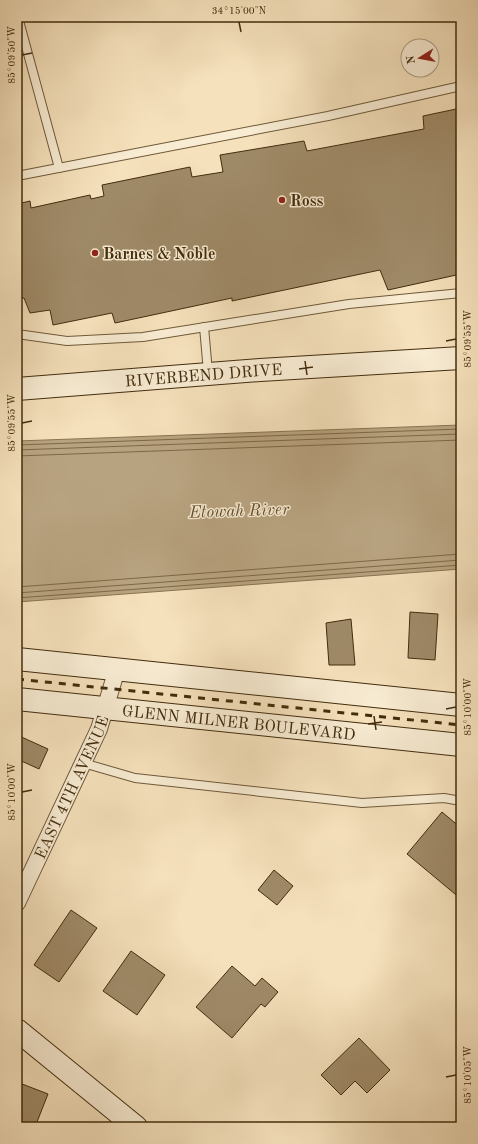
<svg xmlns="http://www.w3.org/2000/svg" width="478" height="1144" viewBox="0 0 478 1144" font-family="'Old Standard TT',serif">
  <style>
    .water { fill: #b8a380; stroke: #897352 }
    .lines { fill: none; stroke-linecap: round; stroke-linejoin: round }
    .shore { stroke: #7d6846; stroke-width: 1 }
    .building { fill: #9f8a68; stroke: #422c0d }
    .lane-casing { stroke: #6f5939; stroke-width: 10 }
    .street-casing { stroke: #6f5939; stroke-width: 18 }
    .secondary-casing { stroke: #422c0d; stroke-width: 24 }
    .lane { stroke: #f8ecd3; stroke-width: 8 }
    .street { stroke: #f8ecd3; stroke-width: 16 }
    .secondary { stroke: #f8ecd3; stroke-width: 22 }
    .rail { stroke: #422c0d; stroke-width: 3; stroke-dasharray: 7 7; stroke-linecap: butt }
    .ticks { fill: none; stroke: #422c0d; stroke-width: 1.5 }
    .poi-dot { fill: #8f2418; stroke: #f8ecd3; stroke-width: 1.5 }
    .labels { text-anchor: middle; stroke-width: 3; stroke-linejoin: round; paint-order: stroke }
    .poi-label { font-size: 16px; font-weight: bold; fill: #422c0d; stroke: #f8ecd3; text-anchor: start }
    .street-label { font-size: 16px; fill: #422c0d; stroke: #f8ecd3 }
    .water-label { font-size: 17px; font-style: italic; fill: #655030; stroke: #f8ecd3 }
    .neatline { fill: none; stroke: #422c0d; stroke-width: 1.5 }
    .ticks-label { font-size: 10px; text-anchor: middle; fill: #422c0d }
  </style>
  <rect width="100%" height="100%" fill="#f5e1bc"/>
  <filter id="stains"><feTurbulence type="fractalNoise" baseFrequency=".005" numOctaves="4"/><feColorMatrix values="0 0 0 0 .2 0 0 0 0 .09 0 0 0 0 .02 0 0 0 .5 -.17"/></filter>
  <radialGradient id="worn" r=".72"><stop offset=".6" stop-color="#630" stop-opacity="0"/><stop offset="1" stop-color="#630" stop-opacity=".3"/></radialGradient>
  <polygon class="water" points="461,425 461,569 17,602 17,441"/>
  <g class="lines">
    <g class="shore">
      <polyline points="17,445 461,429"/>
      <polyline points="17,450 461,434"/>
      <polyline points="17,456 461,440"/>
      <polyline points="17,587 461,554"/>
      <polyline points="17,593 461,560"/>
      <polyline points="17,598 461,565"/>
    </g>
  </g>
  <g class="building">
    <polygon points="461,108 461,274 388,290 380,270 232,301 232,298 115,323 112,313 53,325 50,310 30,313 24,298 17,299 17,204 30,201 31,208 90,195 91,199 104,196 102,185 190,167 192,177 223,172 220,155 304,141 307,151 424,129 423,116"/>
    <polygon points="410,612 438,614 435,660 408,658"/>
    <polygon points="351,619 355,665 329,665 326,623"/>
    <polygon points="17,735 48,749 39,769 17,759"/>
    <polygon points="442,812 461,828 461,899 407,854"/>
    <polygon points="274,870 293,886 277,905 258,890"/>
    <polygon points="71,910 97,928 59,982 34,965"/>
    <polygon points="131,951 165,975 137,1015 103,991"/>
    <polygon points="232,966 255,986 262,978 278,992 265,1007 261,1004 232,1038 196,1007"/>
    <polygon points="359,1038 390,1070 367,1093 355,1081 341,1095 321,1075"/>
    <polygon points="17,1082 48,1094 35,1127 25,1123 23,1127 17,1127"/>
  </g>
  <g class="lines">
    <defs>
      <g id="lane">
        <polyline points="18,17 59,168"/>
        <polyline points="17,176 328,116 461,86"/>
        <polyline points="204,327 208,372"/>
        <polyline points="17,334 67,341 143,337 349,304 461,293"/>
        <polyline points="83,763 135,778 362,803 444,798 461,801"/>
      </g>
      <g id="street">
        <path id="s1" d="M17 903 99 729 117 669"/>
      </g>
      <g id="secondary">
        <path id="s2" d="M17 389 260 370 461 358"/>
        <polyline points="17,659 461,705"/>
        <path id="s3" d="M17 699 461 745"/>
        <polyline points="17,1030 136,1127"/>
      </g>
    </defs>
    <use href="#lane" class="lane-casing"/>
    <use href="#street" class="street-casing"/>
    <use href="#secondary" class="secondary-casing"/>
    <use href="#lane" class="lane"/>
    <use href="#street" class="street"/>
    <use href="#secondary" class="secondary"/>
    <polyline class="rail" points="17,679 461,725"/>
  </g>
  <path class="ticks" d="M239 22 241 32M22 55 32 53M446 341 456 339M305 361 307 375M299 369 313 367M22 423 32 421M446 709 456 707M374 716 376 730M368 724 382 722M22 792 32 790M446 1077 456 1075"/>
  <g class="poi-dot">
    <circle cx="282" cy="200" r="4"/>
    <circle cx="95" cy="253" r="4"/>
  </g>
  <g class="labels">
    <g class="poi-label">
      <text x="290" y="206">Ross</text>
      <text x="103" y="259">Barnes &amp; Noble</text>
    </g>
    <g class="street-label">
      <text dy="6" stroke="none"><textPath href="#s2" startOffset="187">RIVERBEND DRIVE</textPath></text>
      <text dy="6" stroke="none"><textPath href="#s3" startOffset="223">GLENN MILNER BOULEVARD</textPath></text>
      <text dy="6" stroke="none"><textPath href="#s1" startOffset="128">EAST 4TH AVENUE</textPath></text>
    </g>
    <g class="water-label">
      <text transform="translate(239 510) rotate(-2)" y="6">Etowah River</text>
    </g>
  </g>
  <rect width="478" height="1144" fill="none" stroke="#f5e1bc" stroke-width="44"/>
  <g transform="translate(420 58) rotate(259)"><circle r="19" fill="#f8ecd3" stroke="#af9f84"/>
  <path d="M0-3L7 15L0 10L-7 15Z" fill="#8f2418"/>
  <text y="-6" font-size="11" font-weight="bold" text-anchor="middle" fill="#422c0d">N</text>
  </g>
  <rect x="22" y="22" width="434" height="1100" class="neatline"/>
  <g class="ticks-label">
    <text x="239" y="14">34°15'00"N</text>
    <text transform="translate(11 55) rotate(-90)" y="4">85°09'50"W</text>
    <text transform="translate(467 339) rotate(-90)" y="4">85°09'55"W</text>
    <text transform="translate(11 423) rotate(-90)" y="4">85°09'55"W</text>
    <text transform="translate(467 707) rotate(-90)" y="4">85°10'00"W</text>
    <text transform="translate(11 792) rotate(-90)" y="4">85°10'00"W</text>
    <text transform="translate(467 1075) rotate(-90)" y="4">85°10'05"W</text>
  </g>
  <rect width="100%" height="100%" filter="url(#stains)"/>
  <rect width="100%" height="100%" fill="url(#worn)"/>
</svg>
